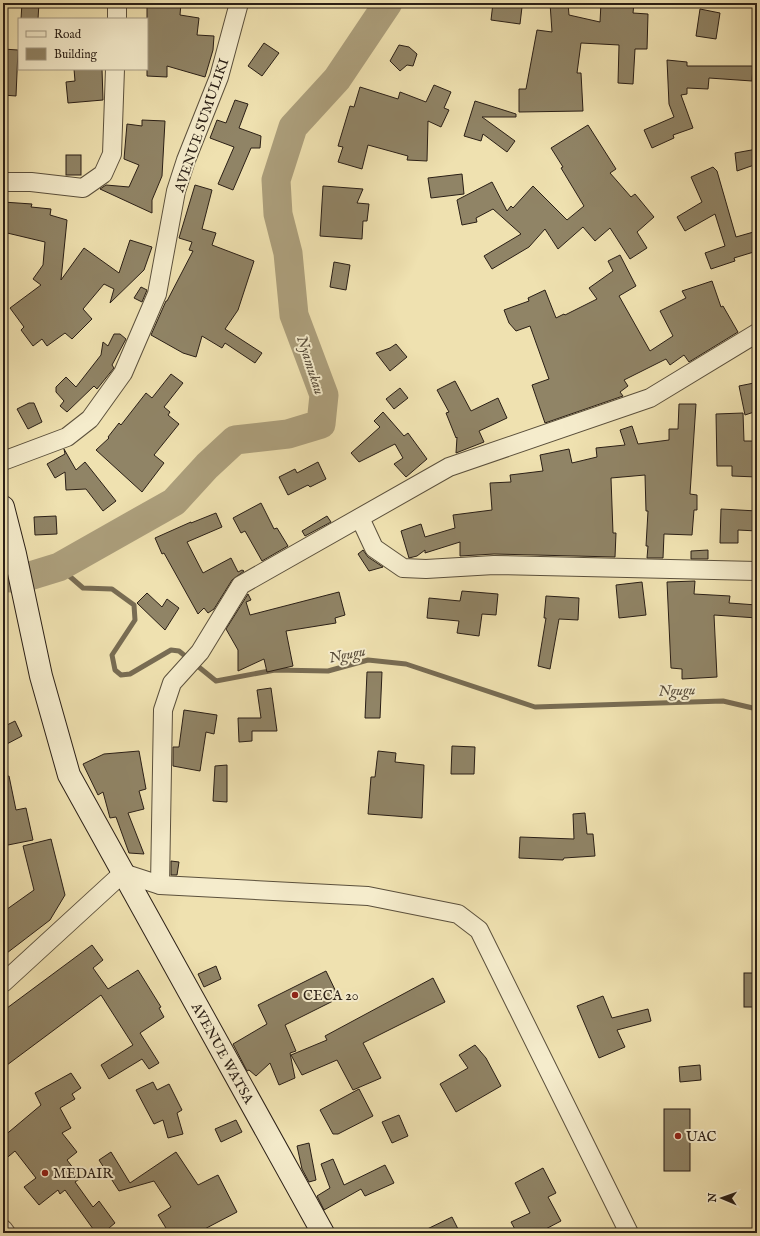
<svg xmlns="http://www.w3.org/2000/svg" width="760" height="1236" viewBox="0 0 760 1236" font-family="'IM FELL English',serif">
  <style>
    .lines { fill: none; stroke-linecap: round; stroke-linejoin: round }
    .stream { stroke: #786c53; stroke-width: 5 }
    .river { stroke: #ac9f7c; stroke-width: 29 }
    .building { fill: #908466; stroke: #2a1f16 }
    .street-casing { stroke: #5b503c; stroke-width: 20 }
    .secondary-casing { stroke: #2a1f16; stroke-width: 24 }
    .street { stroke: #f5eccc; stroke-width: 18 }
    .secondary { stroke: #f5eccc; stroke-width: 22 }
    .poi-dot { fill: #8f2418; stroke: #f5eccc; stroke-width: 1.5 }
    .labels { text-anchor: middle; stroke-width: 4; stroke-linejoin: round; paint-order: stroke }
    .street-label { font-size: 14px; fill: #2a1f16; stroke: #f5eccc }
    .poi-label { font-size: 14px; fill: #2a1f16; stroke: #f5eccc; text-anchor: start }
    .water-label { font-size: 15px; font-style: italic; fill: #584c3a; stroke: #f5eccc }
  </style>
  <rect width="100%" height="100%" fill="#efe1b0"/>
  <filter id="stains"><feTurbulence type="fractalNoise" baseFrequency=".005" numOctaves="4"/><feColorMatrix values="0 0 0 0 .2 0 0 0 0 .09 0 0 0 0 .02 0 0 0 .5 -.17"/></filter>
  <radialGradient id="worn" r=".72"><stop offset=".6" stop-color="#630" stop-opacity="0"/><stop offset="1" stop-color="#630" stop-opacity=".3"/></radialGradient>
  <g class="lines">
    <polyline class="stream" points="59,567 83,588 112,589 134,605 135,620 112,655 115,670 121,675 130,674 171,650 179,651 216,681 275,670 328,671 368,660 406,664 535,707 723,701 757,709"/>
    <polyline class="river" points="3,577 20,579 59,567 174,502 207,466 235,440 288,434 321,424 324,395 294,315 288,253 278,214 276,180 293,127 337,79 388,3"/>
  </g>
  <g class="building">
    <polygon points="22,3 39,3 38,19 21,19"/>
    <polygon points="147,3 181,3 180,15 199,18 197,35 214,36 213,50 205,77 167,66 167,77 147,76"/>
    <polygon points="493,3 522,7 520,24 491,20"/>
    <polygon points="550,3 568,3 569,15 600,22 601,3 634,3 633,13 648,14 647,49 635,49 633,84 618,83 619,45 581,43 577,73 581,73 583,111 519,112 519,89 526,89 537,30 552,32"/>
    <polygon points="700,9 720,13 716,39 696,36"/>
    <polygon points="264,43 279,53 262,76 248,66"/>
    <polygon points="399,45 409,47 417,54 413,66 407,65 400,71 390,61"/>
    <polygon points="3,49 18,50 16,96 3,95"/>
    <polygon points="667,60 687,62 687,66 753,66 752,81 709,78 708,89 687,88 687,94 681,95 693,128 673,135 674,138 652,148 644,130 674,117 669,104"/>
    <polygon points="74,69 102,69 103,100 68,103 66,82 75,81"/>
    <polygon points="434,85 451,92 444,108 449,110 441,127 428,121 427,161 407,160 408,156 368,145 362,169 338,162 343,147 338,146 350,106 354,107 360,87 398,99 400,92 426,102"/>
    <polygon points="235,100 248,104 239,128 261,136 260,148 251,148 233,190 218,184 234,147 210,138 217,120 226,123"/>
    <polygon points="475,101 516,114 516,117 482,117 515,141 507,152 483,134 481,141 464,136"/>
    <polygon points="142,120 165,121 162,176 152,200 152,213 100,189 106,185 129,187 139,165 124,159 127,124 142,126"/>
    <polygon points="588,125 616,169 610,173 631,197 635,194 654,217 637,232 647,248 630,259 610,228 595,241 583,227 558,249 545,229 529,247 492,269 484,256 521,234 493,209 476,218 477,222 462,225 457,200 492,182 507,211 511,206 513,208 533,186 567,220 584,206 561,168 563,167 551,148"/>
    <polygon points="757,149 757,164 737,171 735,153"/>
    <rect x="66" y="155" width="15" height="20"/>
    <polygon points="713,167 717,171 736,237 757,231 757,251 734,258 735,261 711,269 705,253 725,246 715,214 685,231 677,217 702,202 691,177"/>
    <polygon points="462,174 464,194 431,198 428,178"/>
    <polygon points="195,185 212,190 202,229 216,233 212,245 254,261 238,310 225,329 262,353 255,363 225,343 222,348 202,336 196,357 183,353 151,335 166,301 167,301 193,251 189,250 192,242 179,238"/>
    <polygon points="323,186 363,189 357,203 369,204 367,221 363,221 362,239 320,236"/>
    <polygon points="3,202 32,204 31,207 51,209 50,215 67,220 61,280 84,248 119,273 130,240 152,247 144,270 110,303 114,289 104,284 83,309 92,319 72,339 65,333 47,346 42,339 33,346 21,330 24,327 10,308 41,285 33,279 43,265 45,242 3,232"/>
    <polygon points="620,255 636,286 619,296 650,351 673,336 660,311 686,298 682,291 712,281 721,307 723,306 738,332 689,362 684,355 670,365 666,359 624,380 628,386 620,392 623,396 545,423 532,385 549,379 530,326 516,331 509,323 504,310 529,301 528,298 545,290 556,318 564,314 565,315 597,299 589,288 613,271 608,261"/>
    <polygon points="334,262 350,265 346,290 330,287"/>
    <polygon points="141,287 147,290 142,302 134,298"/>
    <polygon points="114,334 120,334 126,339 112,365 114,368 97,389 94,386 67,412 60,406 64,401 56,392 56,387 66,377 76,387 101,355 103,342 108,346"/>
    <polygon points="396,344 407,357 390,371 376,353 390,348"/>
    <polygon points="171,374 183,383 164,407 170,412 168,415 179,424 154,455 164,463 142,492 96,450 109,438 108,437 119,423 121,425 146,393 152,398"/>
    <polygon points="455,381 471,411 498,398 507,418 479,431 484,442 456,453 457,437 456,438 446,413 449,412 437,390"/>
    <polygon points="754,383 757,396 757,411 745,415 739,386"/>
    <polygon points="400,388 408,398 394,409 386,399"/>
    <polygon points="29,403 34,403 42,422 28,429 17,409"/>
    <polygon points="679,404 696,404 690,494 697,495 697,510 694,510 692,535 664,534 663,558 647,558 648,546 646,546 648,511 646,511 645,475 611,478 613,533 616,533 615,557 494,554 460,556 460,542 425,553 425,550 417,556 409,558 401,531 421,524 425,537 455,528 453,515 492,510 490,483 511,482 510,475 543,471 540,455 569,449 572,463 597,457 596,448 625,445 620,430 632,426 638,444 669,440 669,429 678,429"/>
    <polygon points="383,412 404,436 408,433 427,459 406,477 394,464 403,458 395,444 359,462 351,453 380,427 374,421"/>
    <polygon points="743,413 744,441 757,441 757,477 732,476 732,466 717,466 716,414"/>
    <polygon points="64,449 76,470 85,462 116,501 103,511 86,489 66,490 65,472 55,478 47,464 65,454"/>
    <polygon points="318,462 326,479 310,487 308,485 288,495 279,477 295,469 297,473"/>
    <polygon points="261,503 274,529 277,528 288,546 262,561 245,531 241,533 233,518"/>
    <polygon points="721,509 757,511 757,531 738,530 738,543 720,543"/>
    <polygon points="216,513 222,527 187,542 203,573 231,558 238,572 242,570 244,571 232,580 214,609 208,613 204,608 198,614 164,553 162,554 155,538 191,522 191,523"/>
    <polygon points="56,516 57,534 35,535 34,517"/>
    <polygon points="327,516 331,522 305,536 302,531"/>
    <polygon points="363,550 368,557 383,567 369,571 358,554"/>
    <polygon points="708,550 708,559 691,559 691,551"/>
    <polygon points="695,581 694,594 730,596 729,603 757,605 757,618 714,615 717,677 682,679 682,669 671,668 667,582"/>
    <polygon points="642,582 646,615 619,618 616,585"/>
    <polygon points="462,591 498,594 496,615 482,614 479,636 457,633 459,621 427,618 429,598 460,601"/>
    <polygon points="339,592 345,615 335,618 336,623 286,631 293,666 267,672 264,659 238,671 238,650 226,629 248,594 251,600 246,602 250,615"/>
    <polygon points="147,593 162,607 167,599 179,608 165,630 137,603"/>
    <polygon points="546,596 579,598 578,620 559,619 550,669 538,666 546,618 544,618"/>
    <polygon points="367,672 382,672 380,718 365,718"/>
    <polygon points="271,688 277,731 252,731 252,741 239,742 238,718 261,718 257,690"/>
    <polygon points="184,710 217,715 214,734 206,732 200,771 173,766 173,747 179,747"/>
    <polygon points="15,721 22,736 3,746 3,727"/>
    <polygon points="452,746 475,747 474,774 451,774"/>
    <polygon points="139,751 146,789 139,791 144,809 128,813 144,854 129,853 116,817 110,818 103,792 98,795 83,764 104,754"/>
    <polygon points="378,751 396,753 395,762 424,765 422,818 368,814 371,777 375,777"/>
    <polygon points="227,765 227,802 213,801 215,766"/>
    <polygon points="9,776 16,810 26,808 33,840 3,846 3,777"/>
    <polygon points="585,813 587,834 593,834 595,856 564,858 563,860 519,858 520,837 574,839 573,814"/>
    <polygon points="51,839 65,895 50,920 3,956 3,912 34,890 23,846"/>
    <polygon points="171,861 179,862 177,875 171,875"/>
    <polygon points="92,945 103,960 93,968 108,989 138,970 161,1007 159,1008 164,1017 140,1033 159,1063 149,1069 142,1059 109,1079 101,1065 133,1045 101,995 3,1068 3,1011"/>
    <polygon points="216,966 221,979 204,987 198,974"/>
    <polygon points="326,971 339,998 285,1025 296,1051 290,1053 295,1078 279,1085 270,1063 256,1076 249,1070 247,1071 233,1044 267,1024 258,1005"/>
    <rect x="744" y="973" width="13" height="34"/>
    <polygon points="433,978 445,1002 363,1043 381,1078 353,1090 337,1060 302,1075 291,1055 327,1040 325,1036"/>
    <polygon points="603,996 612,1018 648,1009 651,1021 617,1030 625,1047 599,1058 577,1006"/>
    <polygon points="475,1045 486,1058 501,1086 456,1112 440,1084 468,1068 459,1055"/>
    <polygon points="700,1065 701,1080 680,1082 679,1067"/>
    <polygon points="71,1073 81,1088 72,1094 75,1099 60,1108 71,1128 62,1133 77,1152 67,1160 81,1178 75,1182 93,1207 99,1201 115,1223 103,1233 96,1233 65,1190 60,1194 58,1190 39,1205 24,1187 36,1178 15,1151 3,1161 3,1137 41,1105 35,1093"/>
    <polygon points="153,1082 157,1090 169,1084 182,1110 177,1113 183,1134 168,1138 163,1120 154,1124 136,1090"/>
    <polygon points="359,1089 373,1116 338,1134 333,1134 320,1110"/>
    <rect x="664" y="1109" width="26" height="62"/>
    <polygon points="399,1115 408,1136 392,1143 382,1122"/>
    <polygon points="236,1120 242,1132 221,1142 215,1129"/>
    <polygon points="309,1143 316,1180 309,1182 302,1169 297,1146"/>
    <polygon points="111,1152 130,1183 176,1152 198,1185 218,1175 237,1212 197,1233 169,1233 158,1215 171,1207 154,1181 119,1191 99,1160"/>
    <polygon points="333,1159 344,1185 385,1165 394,1183 365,1196 361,1189 324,1210 317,1196 330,1188 321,1164"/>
    <polygon points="543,1168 556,1193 548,1197 561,1221 538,1233 517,1233 511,1222 530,1213 515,1183"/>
    <polygon points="452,1217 460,1233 419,1233"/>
  </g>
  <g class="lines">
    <defs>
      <g id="street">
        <polyline points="117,19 117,3"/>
        <polyline points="3,182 31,182 83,188 103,174 112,154 115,69"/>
        <polyline points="3,461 67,437 90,419 123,373 157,294 176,191 186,160 219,77 239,3"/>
        <polyline points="360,518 374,548 403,568 426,569 494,565 757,571"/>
        <polyline points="160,885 163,710 172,683 200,652 241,585 449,467 650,398 757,333"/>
        <polyline points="3,983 123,873 160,885 368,896 458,914 479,930 629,1233"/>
        <polyline points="3,1229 6,1233"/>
      </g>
      <polyline id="secondary" points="3,507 15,554 41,676 69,775 323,1233"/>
    </defs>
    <use href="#street" class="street-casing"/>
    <use href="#secondary" class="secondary-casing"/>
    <use href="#street" class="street"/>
    <use href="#secondary" class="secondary"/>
  </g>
  <g class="poi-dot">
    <circle cx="295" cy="995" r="4"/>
    <circle cx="678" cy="1136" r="4"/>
    <circle cx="45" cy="1173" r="4"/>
  </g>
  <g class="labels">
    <g class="street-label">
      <text transform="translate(201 125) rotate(-71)" y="5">AVENUE SUMULIKI</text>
      <text transform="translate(223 1053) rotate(61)" y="5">AVENUE WATSA</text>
    </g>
    <g class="poi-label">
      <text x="303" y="1000">CECA 20</text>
      <text x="686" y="1141">UAC</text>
      <text x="53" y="1178">MEDAIR</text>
    </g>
    <g class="water-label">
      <text transform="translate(311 365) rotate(72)" y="5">Nyamukau</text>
      <text transform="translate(347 654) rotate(-12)" y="5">Ngugu</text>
      <text transform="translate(677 690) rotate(-2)" y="5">Ngugu</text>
    </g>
  </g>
  <rect width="760" height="1236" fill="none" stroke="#efe1b0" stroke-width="16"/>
  <rect x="4" y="4" width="752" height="1228" fill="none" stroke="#2a1f16" stroke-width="2"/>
  <rect x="8" y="8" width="744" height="1220" fill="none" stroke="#2a1f16"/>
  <rect x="18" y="18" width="130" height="52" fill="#f5eccc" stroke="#a49a83"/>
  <rect x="26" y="31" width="20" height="6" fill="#f5eccc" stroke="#a49a83"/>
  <text x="54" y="38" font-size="12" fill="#2a1f16">Road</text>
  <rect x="26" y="48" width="20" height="12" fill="#908466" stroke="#a49a83"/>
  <text x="54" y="58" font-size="12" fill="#2a1f16">Building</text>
  <g transform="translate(722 1198) rotate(272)" stroke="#f5eccc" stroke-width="3" paint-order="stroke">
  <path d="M0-3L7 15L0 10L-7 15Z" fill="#2a1f16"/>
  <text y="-6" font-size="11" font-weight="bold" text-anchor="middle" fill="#2a1f16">N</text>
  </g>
  <rect width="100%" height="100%" filter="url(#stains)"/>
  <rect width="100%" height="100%" fill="url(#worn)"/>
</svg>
